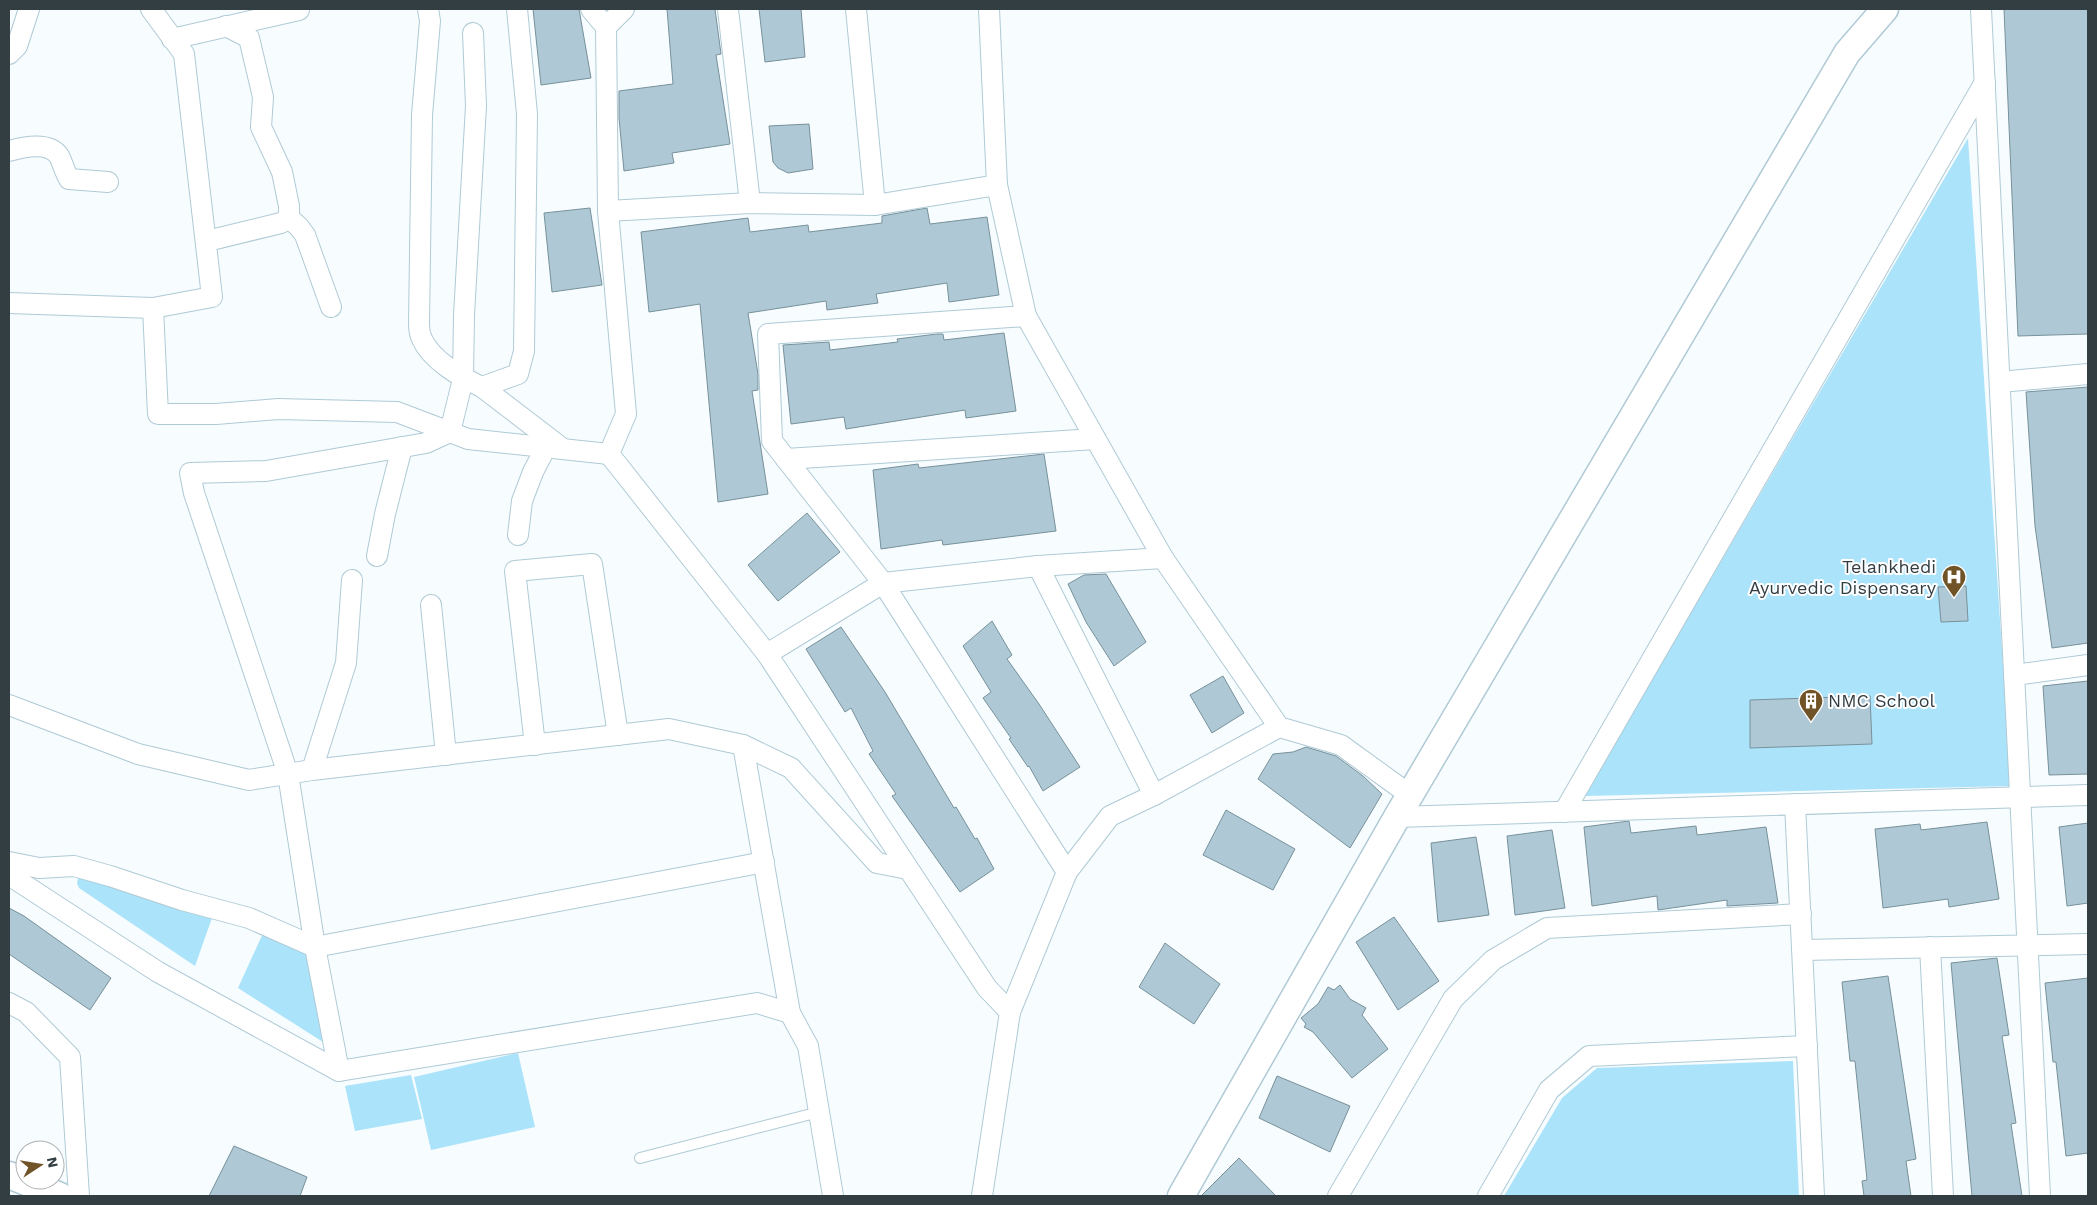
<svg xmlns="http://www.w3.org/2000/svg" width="2097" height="1205" viewBox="0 0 2097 1205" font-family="'Work Sans',sans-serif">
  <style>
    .green { fill: #abe3fa }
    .building { fill: #aec9d5; stroke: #77919b }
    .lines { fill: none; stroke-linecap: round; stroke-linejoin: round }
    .service-casing { stroke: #afcad5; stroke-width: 12 }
    .minor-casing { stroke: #afcad5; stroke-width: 22 }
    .tertiary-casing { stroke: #afcad5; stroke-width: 29 }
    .service { stroke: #fff; stroke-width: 10 }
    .minor { stroke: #fff; stroke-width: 20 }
    .tertiary { stroke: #fff; stroke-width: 26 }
    .labels { text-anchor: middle; stroke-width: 4; stroke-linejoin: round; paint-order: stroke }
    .poi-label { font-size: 18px; fill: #333e43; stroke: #fff; text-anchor: end }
  </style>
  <rect width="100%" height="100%" fill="#f7fcff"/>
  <g class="green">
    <polygon points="1968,138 2011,786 1584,796"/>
    <polygon points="81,875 212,918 195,966 79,888 77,883 78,878"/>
    <polygon points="264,931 310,951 318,996 323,1042 238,988"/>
    <polygon points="518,1053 535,1127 431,1150 414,1077"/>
    <polygon points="1793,1061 1799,1196 1504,1196 1562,1098 1597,1068"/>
    <polygon points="411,1075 422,1119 355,1131 345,1086"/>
  </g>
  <g class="building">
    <polygon points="533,9 579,9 591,78 541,85"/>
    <polygon points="667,9 715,9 721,54 716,55 730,144 672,153 674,163 624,171 619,118 619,91 673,84"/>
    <polygon points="759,9 801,9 805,57 765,62"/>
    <polygon points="2004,9 2088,9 2088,334 2018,336"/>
    <polygon points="809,124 813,169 788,173 778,168 773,162 769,126"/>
    <polygon points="590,208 602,285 552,292 544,213"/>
    <polygon points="927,208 930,224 987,217 999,295 949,302 947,283 876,294 878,303 827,310 826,301 748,313 758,374 758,390 752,391 768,494 718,502 700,304 649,312 641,232 748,218 750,232 808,225 809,232 882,223 882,216"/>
    <polygon points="1004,333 1016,411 966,418 965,410 846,429 844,417 791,424 783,345 829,342 830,350 898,342 897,339 937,334 943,334 944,340"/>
    <polygon points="2088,387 2088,643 2052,648 2035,526 2026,392"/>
    <polygon points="1044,454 1056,531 943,545 942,540 881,549 873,470 918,464 919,468"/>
    <polygon points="807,513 840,552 778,601 748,565"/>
    <polygon points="1106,574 1146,642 1114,666 1086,622 1068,584 1084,575"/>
    <polygon points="1966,586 1968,621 1941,622 1938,587"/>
    <polygon points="992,621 1012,655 1007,659 1039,704 1080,767 1043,791 1029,766 1028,767 1009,739 1011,738 983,698 991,692 963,646"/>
    <polygon points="841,627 885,692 954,808 956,807 975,839 977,838 994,869 960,892 892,796 896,794 869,754 873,751 851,708 845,712 806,649"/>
    <polygon points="1223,676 1244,713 1212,733 1190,695"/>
    <polygon points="2088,681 2088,774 2049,775 2043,686"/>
    <polygon points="1870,696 1872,744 1750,748 1750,700"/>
    <polygon points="1306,747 1336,756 1363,776 1382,794 1350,848 1258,779 1273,754 1293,752"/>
    <polygon points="1226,810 1295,849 1273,890 1203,855"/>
    <polygon points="1629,821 1631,833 1696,826 1697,835 1766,827 1778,903 1727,906 1727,900 1658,910 1657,896 1592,906 1584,827"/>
    <polygon points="1987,822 1999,899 1949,907 1948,899 1883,908 1875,829 1920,824 1921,830"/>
    <polygon points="2088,823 2088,903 2067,906 2059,827"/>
    <polygon points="1552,830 1565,908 1515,915 1507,836"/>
    <polygon points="1476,837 1489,915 1438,922 1431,843"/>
    <polygon points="9,908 24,916 111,978 90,1010 9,954"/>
    <polygon points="1394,917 1439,981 1398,1010 1356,942"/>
    <polygon points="1165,943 1220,984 1194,1024 1139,987"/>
    <polygon points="1997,958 2009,1035 2002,1036 2016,1123 2011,1124 2022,1196 1972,1196 1951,963"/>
    <polygon points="1888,976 1916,1159 1906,1161 1911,1196 1864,1196 1862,1181 1867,1180 1855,1061 1850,1061 1842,982"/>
    <polygon points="2088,978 2088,1153 2066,1156 2056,1062 2053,1062 2045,983"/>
    <polygon points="1340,985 1350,999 1366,1008 1362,1015 1388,1049 1352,1078 1313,1032 1304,1027 1306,1024 1301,1018 1318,1004 1328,987 1334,990"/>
    <polygon points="1277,1076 1350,1106 1330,1152 1259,1118"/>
    <polygon points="234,1146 307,1177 300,1196 209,1196"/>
    <polygon points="1239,1158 1276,1196 1201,1196"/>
  </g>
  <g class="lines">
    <defs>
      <polyline id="service" points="640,1158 819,1112"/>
      <g id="minor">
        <path d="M428 9 430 21 422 115 419 324C419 329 420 335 422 339 431 360 462 378 482 387L518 374 524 351 527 114 517 9"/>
        <polyline points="591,9 606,27 608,211 626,414 609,454 767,654 987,988 1010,1012 982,1196"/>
        <polyline points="728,9 750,203"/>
        <polyline points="856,9 875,205"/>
        <polyline points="989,9 997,185"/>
        <polyline points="1981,9 2040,1196"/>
        <polyline points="606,27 624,9"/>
        <polyline points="473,33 476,106 464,315 463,379 450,432 426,443 266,471 190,473 194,493 288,774 315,947 764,862"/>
        <polyline points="172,39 299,10"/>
        <polyline points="9,54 17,46 29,9"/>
        <path d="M9 151C23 147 49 141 59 156 63 164 65 172 69 179L108 182"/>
        <polyline points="608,211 750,203 875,205 997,185 1026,316"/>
        <polyline points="289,218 299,227 305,235 331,307"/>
        <polyline points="207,241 281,223 289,218 289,206 282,172 261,127 263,97 249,38 226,26"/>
        <polyline points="9,303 153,308 212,297 184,54 151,9"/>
        <polyline points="153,308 158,414 216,414 278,409 397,412 468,439 609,454"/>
        <polyline points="2000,382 2088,374"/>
        <polyline points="482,387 563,449"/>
        <polyline points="786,459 1095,439"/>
        <polyline points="518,535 522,501 533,472 546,447"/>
        <polyline points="377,556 385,514 402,447"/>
        <polyline points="1038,566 1163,558"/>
        <polyline points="431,605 446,755"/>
        <polyline points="767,654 883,583 1067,872"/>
        <polyline points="2014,675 2088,665"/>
        <polyline points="9,705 138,754 249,780 312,770 669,729 743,745 791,768 877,863 908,869"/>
        <polyline points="535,745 515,571 592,564 618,735"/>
        <polyline points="743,745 790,1013"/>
        <polyline points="312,770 346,663 352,580"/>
        <polyline points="1154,795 1279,727"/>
        <polyline points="1795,804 1814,1196"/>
        <polyline points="1564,812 1985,82"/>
        <polyline points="1397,817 2088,795"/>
        <polyline points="9,862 39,868 74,866 110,876 182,900 249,918 315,947 339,1071"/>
        <polyline points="9,875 158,972 339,1071 757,1003 790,1013 808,1046 833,1196"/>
        <polyline points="1930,947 1943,1196"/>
        <polyline points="1803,950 2088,944"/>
        <polyline points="9,1003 26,1012 70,1057 79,1196"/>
        <polyline points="1010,1012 1067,872 1110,816 1154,795 1038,566 883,583 772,441 768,334 1026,316 1163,558 1279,727 1341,745 1410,795"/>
        <polyline points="1338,1196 1453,999 1493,960 1547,928 1801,914"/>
        <polyline points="1488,1196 1549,1090 1589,1056 1807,1046"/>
      </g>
      <g id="tertiary">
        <polyline points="9,1175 60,1196"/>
        <polyline points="1181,1196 1397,817 1847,53 1885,9"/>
      </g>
    </defs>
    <use href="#service" class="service-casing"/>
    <use href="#minor" class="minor-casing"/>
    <use href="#tertiary" class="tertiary-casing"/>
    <use href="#service" class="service"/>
    <use href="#minor" class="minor"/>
    <use href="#tertiary" class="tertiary"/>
  </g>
  <defs>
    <symbol id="hospital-pin" viewBox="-11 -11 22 30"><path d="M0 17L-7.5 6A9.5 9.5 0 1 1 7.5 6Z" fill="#705327" stroke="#fff"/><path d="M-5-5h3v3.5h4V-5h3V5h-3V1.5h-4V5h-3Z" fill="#fff"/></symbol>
    <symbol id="building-pin" viewBox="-11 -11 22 30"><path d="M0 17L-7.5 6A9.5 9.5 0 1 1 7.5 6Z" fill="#705327" stroke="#fff"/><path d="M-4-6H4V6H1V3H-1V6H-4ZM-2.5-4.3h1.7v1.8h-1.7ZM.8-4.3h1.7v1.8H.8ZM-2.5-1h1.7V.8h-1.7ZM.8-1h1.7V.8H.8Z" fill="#fff"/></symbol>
  </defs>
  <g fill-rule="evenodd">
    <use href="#hospital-pin" x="1940" y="563" width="28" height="38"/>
    <use href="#building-pin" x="1797" y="687" width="28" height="38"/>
  </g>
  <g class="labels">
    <g class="poi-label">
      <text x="1936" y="573">Telankhedi<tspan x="1936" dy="21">Ayurvedic Dispensary</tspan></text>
      <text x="1828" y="707" text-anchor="start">NMC School</text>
    </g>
  </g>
  <rect width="2097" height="1205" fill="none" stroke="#333e43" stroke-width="20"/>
  <g transform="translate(40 1165) rotate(78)"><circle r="24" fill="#ffffff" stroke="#adb2b4"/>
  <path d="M0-4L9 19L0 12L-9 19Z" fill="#705327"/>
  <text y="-8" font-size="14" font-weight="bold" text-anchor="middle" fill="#333e43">N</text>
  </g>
</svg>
